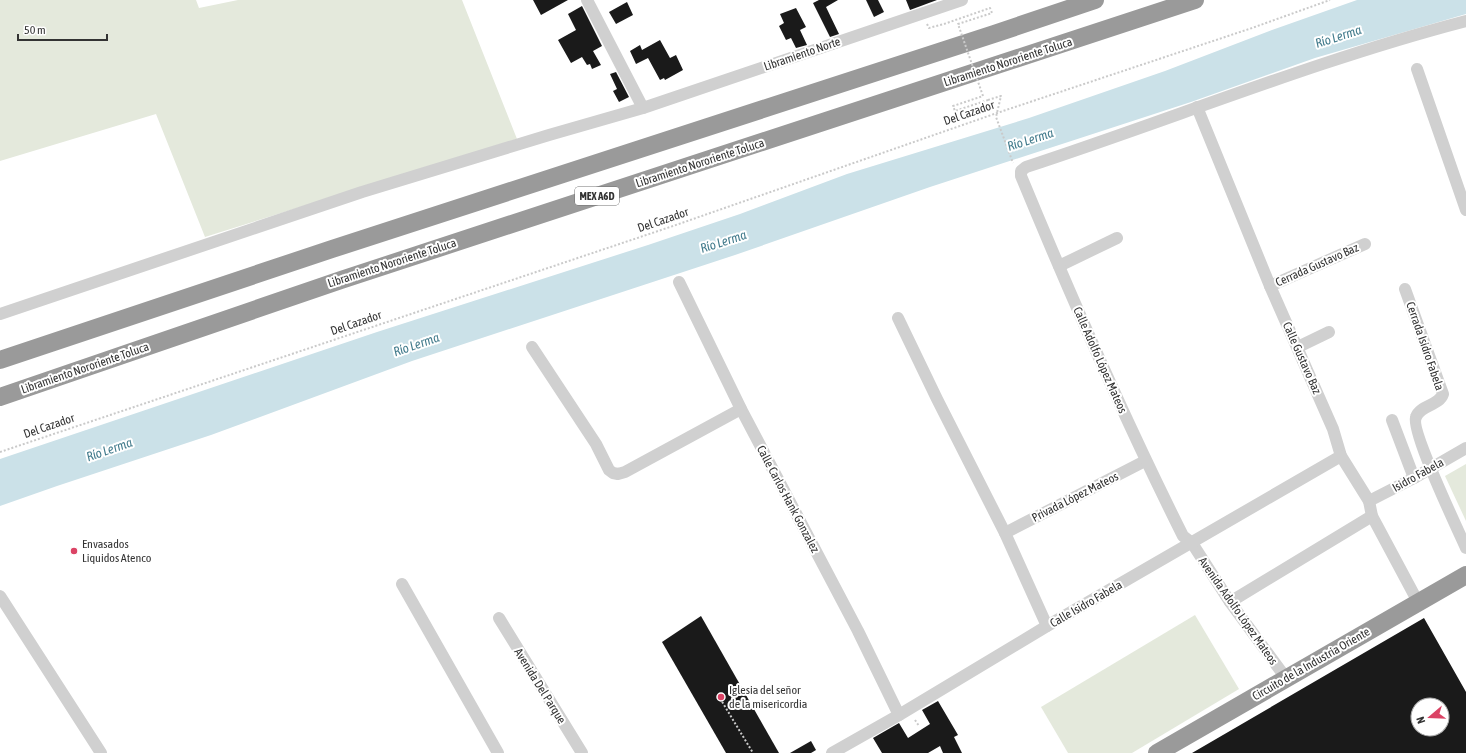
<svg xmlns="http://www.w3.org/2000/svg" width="1466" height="753" viewBox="0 0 1466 753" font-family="'Asap Condensed',sans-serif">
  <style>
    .green { fill: #e4e9dc }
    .water { fill: #cbe1e8 }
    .building { fill: #1a1a1a; fill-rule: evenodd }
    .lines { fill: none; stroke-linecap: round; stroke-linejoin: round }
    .path { stroke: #cacaca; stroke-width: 2; stroke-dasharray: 2 2; stroke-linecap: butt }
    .minor { stroke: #d0d0d0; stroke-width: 12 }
    .highway { stroke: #9a9a9a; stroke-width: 18 }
    .path-bridge { stroke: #cacaca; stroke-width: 2; stroke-dasharray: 2 2; stroke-linecap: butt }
    .poi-dot { fill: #db4365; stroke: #fff; stroke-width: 1.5 }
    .labels { text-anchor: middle; stroke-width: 4; stroke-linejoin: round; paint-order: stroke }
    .shield { fill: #fff; stroke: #707070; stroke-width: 1 }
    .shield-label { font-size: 11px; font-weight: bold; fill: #333 }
    .street-label { font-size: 12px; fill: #333; stroke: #fff }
    .poi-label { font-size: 12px; fill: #333; stroke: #fff; text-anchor: start }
    .water-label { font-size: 13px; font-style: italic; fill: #417a8b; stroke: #fff }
  </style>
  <rect width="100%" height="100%" fill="#fff"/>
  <g class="green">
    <polygon points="0,0 196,0 199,8 238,0 462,0 517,139 205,237 156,114 0,161"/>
    <polygon points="1466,464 1466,521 1445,476"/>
    <polygon points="1195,615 1239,689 1132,753 1068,753 1041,707"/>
  </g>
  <polygon class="water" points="1357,0 1466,0 1466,14 1315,58 1191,102 930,187 735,255 412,361 211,435 57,486 0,506 0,459 377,332 648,245 740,214 847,174 1029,118 1165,71 1272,30"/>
  <g class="building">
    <polygon points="533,0 568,0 541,15"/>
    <polygon points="819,0 838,0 826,7 839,34 830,37 813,3"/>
    <polygon points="866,0 878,0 884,12 874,17"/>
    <polygon points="906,0 937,0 910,10"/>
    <polygon points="627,2 633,15 616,24 609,12"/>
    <polygon points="582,6 602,46 593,51 601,65 592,69 590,64 587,65 582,57 571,63 558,40 576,30 568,14"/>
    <polygon points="796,8 806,27 800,30 807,45 796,48 791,38 786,40 779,26 784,23 780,14"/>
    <polygon points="660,40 670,58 676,55 683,70 665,80 664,78 660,80 648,58 636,64 630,51 640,45 642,50"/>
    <polygon points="616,72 629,97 619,102 613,91 617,89 610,74"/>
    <polygon points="701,616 779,753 726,753 662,642"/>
    <path d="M1424 618 1466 692V753H1192ZM1418 705H1442V729H1418Z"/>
    <polygon points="938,701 958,735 954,737 962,753 943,753 940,746 928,753 882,753 873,738 899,723 908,738 930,724 922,710"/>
    <polygon points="811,741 816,750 811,753 790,753"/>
  </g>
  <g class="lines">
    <g class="path">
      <polyline points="927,24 929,28 944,24"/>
      <polyline points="988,100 1001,96 996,117 1013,163"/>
      <polyline points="0,452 673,226 997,113 1252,28 1330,0"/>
      <polyline points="718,695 753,753"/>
      <polyline points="915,720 919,726"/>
    </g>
    <g class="minor">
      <polyline points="587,0 643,108"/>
      <polyline points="1417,69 1466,210"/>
      <polyline points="1197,107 1270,286 1333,429 1341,456 1369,501 1372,516 1418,602"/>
      <polyline points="1059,266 1117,238"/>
      <polyline points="679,282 741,409 858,631 899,715"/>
      <polyline points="1270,286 1365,244"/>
      <path d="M1405 289 1443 394C1439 406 1420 405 1416 417 1410 429 1458 530 1466 548"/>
      <polyline points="0,314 362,192 549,135 643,108 962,0"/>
      <polyline points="898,318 937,399 1005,533 1047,626"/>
      <polyline points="532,347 596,444 609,470 613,473 618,474 625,472 741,409"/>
      <polyline points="1298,347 1329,332"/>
      <polyline points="1392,420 1414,478"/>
      <polyline points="1369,501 1414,478 1466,448"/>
      <polyline points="1005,533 1145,461"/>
      <polyline points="402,584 498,753"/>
      <polyline points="0,596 101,753"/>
      <polyline points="1230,602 1372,516"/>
      <polyline points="499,618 582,753"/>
      <path d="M1286 678 1230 602 1192 543 1183 536C1124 418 1071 297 1021 176V171L1026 167C1173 119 1316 60 1466 21"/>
      <polyline points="832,753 899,715 1047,626 1341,456"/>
    </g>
    <g class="highway">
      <polyline points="0,360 332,249 994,34 1095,0"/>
      <polyline points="0,397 341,280 1195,0"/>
      <polyline points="1157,753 1466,575"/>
    </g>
    <polyline class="path-bridge" points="944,24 990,8 992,13 958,24 983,96 953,106 955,111 988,100"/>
  </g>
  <g class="poi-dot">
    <circle cx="74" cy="551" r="4"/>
    <circle cx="721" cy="697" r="4"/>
  </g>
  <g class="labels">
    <rect class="shield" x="575" y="187" width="44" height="18" rx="3"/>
    <g class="shield-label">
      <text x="597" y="200">MEX A6D</text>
    </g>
    <g class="street-label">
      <text transform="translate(802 54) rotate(-19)" y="4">Libramiento Norte</text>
      <text transform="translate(1008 62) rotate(-18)" y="4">Libramiento Nororiente Toluca</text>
      <text transform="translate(969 113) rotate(-19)" y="4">Del Cazador</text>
      <text transform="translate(700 163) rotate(-18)" y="4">Libramiento Nororiente Toluca</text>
      <text transform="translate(663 220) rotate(-19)" y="4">Del Cazador</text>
      <text transform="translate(392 263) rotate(-18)" y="4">Libramiento Nororiente Toluca</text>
      <text transform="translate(1317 265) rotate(-24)" y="4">Cerrada Gustavo Baz</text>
      <text transform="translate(356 323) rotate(-19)" y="4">Del Cazador</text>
      <text transform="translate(1425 346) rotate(71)" y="4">Cerrada Isidro Fabela</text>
      <text transform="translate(1302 358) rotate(66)" y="4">Calle Gustavo Baz</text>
      <text transform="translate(1100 360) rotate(66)" y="4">Calle Adolfo López Mateos</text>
      <text transform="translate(85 368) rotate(-19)" y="4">Libramiento Nororiente Toluca</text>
      <text transform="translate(49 426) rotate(-19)" y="4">Del Cazador</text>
      <text transform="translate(1418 475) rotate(-29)" y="4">Isidro Fabela</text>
      <text transform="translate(1075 497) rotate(-27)" y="4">Privada López Mateos</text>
      <text transform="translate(788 499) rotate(62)" y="4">Calle Carlos Hank Gonzalez</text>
      <text transform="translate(1086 604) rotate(-30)" y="4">Calle Isidro Fabela</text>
      <text transform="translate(1238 611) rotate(55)" y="4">Avenida Adolfo López Mateos</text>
      <text transform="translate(1311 664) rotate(-30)" y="4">Circuito de la Industria Oriente</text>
      <text transform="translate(540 686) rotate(58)" y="4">Avenida Del Parque</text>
    </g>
    <g class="poi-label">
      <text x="82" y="548">Envasados<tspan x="82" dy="14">Liquidos Atenco</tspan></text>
      <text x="729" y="694">Iglesia del señor<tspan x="729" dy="14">de la misericordia</tspan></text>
    </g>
    <g class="water-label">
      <text transform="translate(1338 36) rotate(-18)" y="5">Río Lerma</text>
      <text transform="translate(1030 139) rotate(-18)" y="5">Río Lerma</text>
      <text transform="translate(723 241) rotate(-18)" y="5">Río Lerma</text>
      <text transform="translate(416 344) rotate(-19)" y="5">Río Lerma</text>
      <text transform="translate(109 449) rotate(-19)" y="5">Río Lerma</text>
    </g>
  </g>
  <g transform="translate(1430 717) rotate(251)"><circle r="19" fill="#ffffff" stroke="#adadad"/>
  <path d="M0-3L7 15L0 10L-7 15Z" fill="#db4365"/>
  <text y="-6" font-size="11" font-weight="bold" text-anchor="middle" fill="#333333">N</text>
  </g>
  <path d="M18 34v6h89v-6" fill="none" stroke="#333333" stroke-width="2"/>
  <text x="24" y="34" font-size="12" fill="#333333" stroke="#ffffff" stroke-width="3" paint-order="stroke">50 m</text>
</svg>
